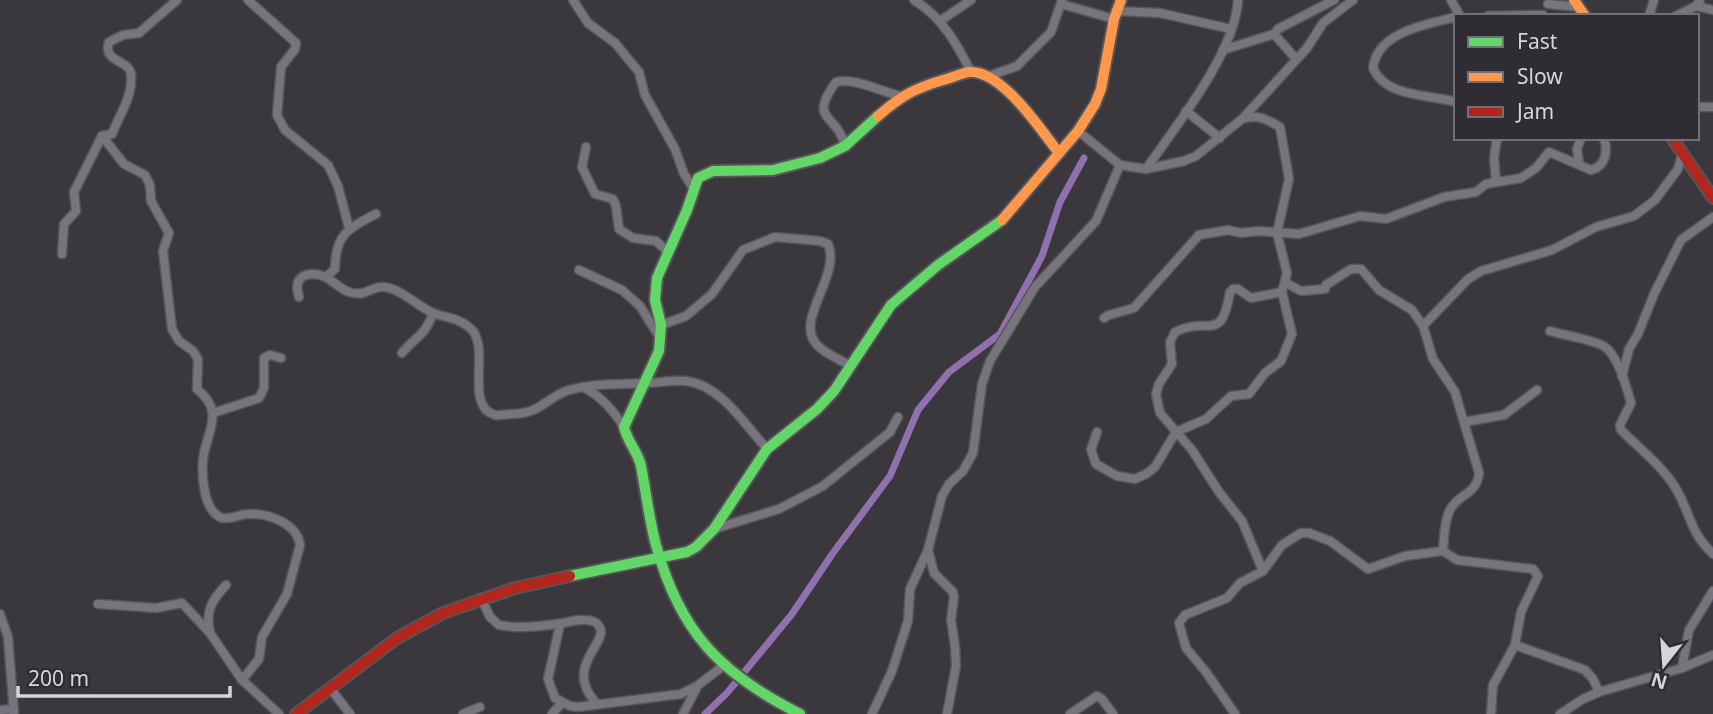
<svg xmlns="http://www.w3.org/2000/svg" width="1713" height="714" viewBox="0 0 1713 714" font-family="'Noto Sans',sans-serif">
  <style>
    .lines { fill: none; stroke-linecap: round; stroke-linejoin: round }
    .canal { stroke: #9170b0; stroke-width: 7 }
    .street-casing { stroke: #565558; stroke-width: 11 }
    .fast-casing { stroke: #565558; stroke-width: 14 }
    .slow-casing { stroke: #565558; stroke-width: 14 }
    .jam-casing { stroke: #565558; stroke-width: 14 }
    .street { stroke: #78747d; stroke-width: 8 }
    .fast { stroke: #63d668; stroke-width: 10 }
    .slow { stroke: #ff974d; stroke-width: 10 }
    .jam { stroke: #b3261e; stroke-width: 10 }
  </style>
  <rect width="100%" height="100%" fill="#3a383d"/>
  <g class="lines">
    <polyline class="canal" points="705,714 727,693 792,614 833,553 890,476 918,410 949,372 1000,334 1042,256 1060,202 1084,158"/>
    <defs>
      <g id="street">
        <polyline points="248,0 296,43 295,49 281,67 277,115 285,130 328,165 338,186 349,228"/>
        <polyline points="573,0 588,23 615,43 639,72 645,95 675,149 684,174 693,188"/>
        <path d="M914 0C942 17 957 44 971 72"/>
        <polyline points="1451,0 1460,16"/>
        <polyline points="1061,4 1114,19"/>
        <polyline points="1548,4 1578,7"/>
        <polyline points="1696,6 1713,10"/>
        <polyline points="1116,11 1160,13 1231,29"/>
        <polyline points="1488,16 1543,15"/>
        <polyline points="1649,16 1654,0"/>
        <polyline points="1676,16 1696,6 1700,0"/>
        <path d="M1456 17C1427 24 1377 32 1373 68 1386 98 1429 94 1456 102"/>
        <polyline points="940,21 971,0"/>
        <polyline points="1274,34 1296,59"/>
        <polyline points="1223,50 1274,34 1278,29 1334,0"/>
        <polyline points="989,76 1017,66 1051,32 1062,0"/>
        <polyline points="1697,107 1713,107"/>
        <polyline points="1186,111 1220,138"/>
        <polyline points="1244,117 1307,48 1323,23 1353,0"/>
        <path d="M1078 131 1120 165 1146 169 1184 161 1196 156 1242 119C1257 114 1267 119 1280 127L1289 179 1277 233 1287 273 1282 292 1292 334 1281 361 1265 373 1249 394 1231 396 1206 419 1176 432 1155 467 1146 474 1135 479 1117 476 1096 464 1091 450 1097 432"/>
        <path d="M102 136 124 164 145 175 150 185 151 201 169 233 163 251 172 329 179 341 193 351 198 359 197 389C223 410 210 427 204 453 201 468 203 494 210 507 213 512 216 516 222 518 231 520 240 514 248 514 268 513 297 523 300 545L287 594 262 637 259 659 242 680"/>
        <path d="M102 136 112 134C119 116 133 96 131 75 130 59 102 63 109 42L123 35 139 33 177 0"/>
        <path d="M845 146C837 112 807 122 836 82 854 77 881 92 901 96"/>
        <polyline points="586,147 582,167 595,194 613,199 616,206 619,229 633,238 656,241 667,251"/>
        <polyline points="1579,164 1577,149 1581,138"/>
        <path d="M1146 169C1176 126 1235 53 1238 0"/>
        <polyline points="1496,181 1494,158 1497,138"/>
        <path d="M376 214C349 228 335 234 335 269L326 277C339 285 346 296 363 293 370 291 376 286 383 287 400 288 416 305 431 312 444 318 458 317 470 328 492 346 463 406 495 415 499 416 507 414 511 414 541 414 545 398 569 390 594 383 618 385 644 383 658 383 672 380 686 381 721 385 745 425 767 449"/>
        <polyline points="62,254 64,224 76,211 74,192 102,136"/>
        <polyline points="579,270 622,290 640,306 660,338"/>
        <path d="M1286 283 1301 291 1325 289 1326 285 1351 269H1361L1379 290 1412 310 1423 326 1433 359 1455 392 1479 473C1477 496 1456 494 1449 512 1444 523 1444 538 1443 551"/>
        <path d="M299 297C292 275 309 270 326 277"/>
        <path d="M1104 318 1109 315 1134 308 1199 235 1228 230 1241 233 1258 231 1299 234 1360 216 1386 219 1444 197 1476 192 1486 184 1521 178 1536 168 1549 152 1591 170C1606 166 1608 152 1604 138"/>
        <path d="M661 325 686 316 712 294 743 250 775 237 820 241 828 244C841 274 798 316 814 341 821 352 839 359 851 366"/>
        <polyline points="1423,326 1468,279 1481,271 1552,250 1596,227 1634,216 1655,200 1678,169 1682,155"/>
        <path d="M1550 331C1563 335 1595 340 1605 347 1618 356 1627 388 1631 403L1620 425 1621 430C1639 448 1661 465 1675 487 1691 513 1688 530 1713 554"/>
        <path d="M402 353C417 335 425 336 433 313"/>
        <polyline points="1622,376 1629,349 1638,334 1654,294 1681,240 1713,217"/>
        <path d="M583 387C602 397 612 409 624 427"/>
        <polyline points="213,413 259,398 264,388 264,358 270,355 281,358"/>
        <polyline points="1464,422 1504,415 1537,390"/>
        <polyline points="714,529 779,509 823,486 890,432 898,417"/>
        <polyline points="1443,551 1457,560 1533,569 1538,576 1521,612 1515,645 1493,685 1491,714"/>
        <path d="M1263 571 1242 521 1219 492 1192 450 1160 413 1156 394 1159 384 1172 364 1170 342 1175 332C1209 315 1221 345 1230 292L1233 289H1238L1251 298 1282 292"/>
        <path d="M481 598 490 617 499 625C517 629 544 626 563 623 570 622 578 619 585 620 590 620 596 621 599 626 611 642 562 665 596 703"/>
        <polyline points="98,604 156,608 182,603 210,633 242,680 279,714"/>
        <polyline points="0,614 8,637 14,714"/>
        <polyline points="560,624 548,679 555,698 570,706 578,707 681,694 697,686 723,666"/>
        <path d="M210 632C205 611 212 600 226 585"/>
        <polyline points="1515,645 1585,670 1593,679 1599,692"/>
        <polyline points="1682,668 1689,630 1713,591"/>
        <polyline points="330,688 350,714"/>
        <polyline points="0,710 14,709"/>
        <polyline points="463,714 480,707"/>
        <polyline points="552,714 562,703"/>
        <polyline points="683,714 696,689"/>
        <polyline points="872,714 892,671 908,621 910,589 928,550"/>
        <polyline points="947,714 956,666 955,646 951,620 954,597 953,592 934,573 928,550 942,496 949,484 963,471 973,453 982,384 990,361 1035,287 1096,221 1120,165"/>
        <polyline points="1070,714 1097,696 1102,699 1113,714"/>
        <polyline points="1235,714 1206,672 1186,648 1179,623 1185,615 1227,598 1240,583 1263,571 1282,545 1301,533 1309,533 1330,541 1368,569 1405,556 1443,551"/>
        <polyline points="1560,714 1583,699 1599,692 1682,668 1713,655"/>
      </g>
      <g id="fast">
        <polyline points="570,576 687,552 696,547 714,529 767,449 817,409 834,391 891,305 938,265 1002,220"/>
        <path d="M800 714C721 674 680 633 656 545 649 519 646 492 641 466 638 452 627 441 624 427L659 351 661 325 655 300 657 278 687 210 698 178 713 171 773 170 820 158 845 146 878 116"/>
      </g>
      <g id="slow">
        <polyline points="1574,0 1585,16"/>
        <path d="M878 116C901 96 913 89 943 80 952 78 961 73 969 72 1001 69 1041 130 1059 153"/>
        <polyline points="1002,220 1078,131 1095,104 1101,89 1114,19 1121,0"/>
      </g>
      <g id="jam">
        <polyline points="1672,138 1713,198"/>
        <polyline points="296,714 397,638 443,613 515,588 570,576"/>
      </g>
    </defs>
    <use href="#street" class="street-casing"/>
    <use href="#fast" class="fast-casing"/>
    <use href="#slow" class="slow-casing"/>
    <use href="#jam" class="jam-casing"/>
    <use href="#street" class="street"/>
    <use href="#fast" class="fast"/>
    <use href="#slow" class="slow"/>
    <use href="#jam" class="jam"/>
  </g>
  <rect x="1454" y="14" width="245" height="126" fill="#302c34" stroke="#736f76" stroke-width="2"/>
  <rect x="1468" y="37" width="35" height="10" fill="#63d668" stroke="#736f76" stroke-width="2"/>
  <text x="1517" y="49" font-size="21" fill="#d7d4da">Fast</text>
  <rect x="1468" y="72" width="35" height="10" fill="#ff974d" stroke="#736f76" stroke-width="2"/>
  <text x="1517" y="84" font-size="21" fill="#d7d4da">Slow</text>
  <rect x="1468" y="107" width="35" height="10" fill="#b3261e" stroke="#736f76" stroke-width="2"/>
  <text x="1517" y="119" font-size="21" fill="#d7d4da">Jam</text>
  <g transform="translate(1664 665) rotate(197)" stroke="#302c34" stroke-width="5" paint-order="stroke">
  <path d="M0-5L12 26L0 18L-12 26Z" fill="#d7d4da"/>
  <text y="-10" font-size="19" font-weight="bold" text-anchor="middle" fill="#d7d4da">N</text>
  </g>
  <path d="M18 686v10h212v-10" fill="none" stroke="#d7d4da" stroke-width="3.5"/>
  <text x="28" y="686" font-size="21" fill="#d7d4da" stroke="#302c34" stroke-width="5" paint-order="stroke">200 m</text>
</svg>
